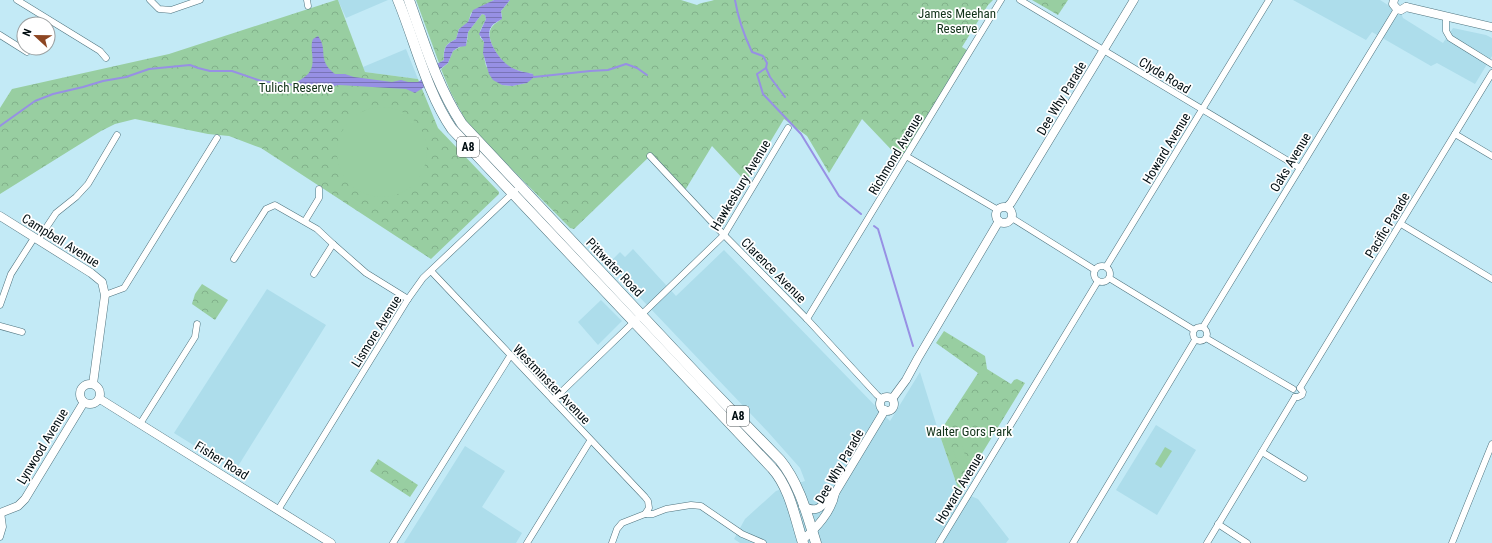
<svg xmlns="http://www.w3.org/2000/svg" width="1492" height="543" viewBox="0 0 1492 543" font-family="'Roboto Condensed',sans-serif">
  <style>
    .built { fill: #adddeb }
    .forest { fill: url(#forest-crowns) }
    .pitch { fill: #98cea1 }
    .water { fill: url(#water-rules) }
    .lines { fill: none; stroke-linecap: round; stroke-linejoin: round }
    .stream { stroke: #9790e4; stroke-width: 2 }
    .minor-casing { stroke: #4f737e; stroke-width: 7 }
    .secondary-casing { stroke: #4f737e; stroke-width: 9 }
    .trunk-casing { stroke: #4f737e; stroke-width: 11 }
    .minor { stroke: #fff; stroke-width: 6 }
    .secondary { stroke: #fff; stroke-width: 8 }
    .trunk { stroke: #fff; stroke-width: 10 }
    .labels { text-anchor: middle; stroke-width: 3.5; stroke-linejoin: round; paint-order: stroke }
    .shield { fill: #fff; stroke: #4e5659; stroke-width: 1 }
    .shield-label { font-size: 12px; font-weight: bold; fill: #020e12 }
    .park-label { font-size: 13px; fill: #12331a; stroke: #fff }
    .street-label { font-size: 13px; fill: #020e12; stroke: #fff }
  </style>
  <defs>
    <pattern id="forest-crowns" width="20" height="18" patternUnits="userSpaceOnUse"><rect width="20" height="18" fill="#98cea1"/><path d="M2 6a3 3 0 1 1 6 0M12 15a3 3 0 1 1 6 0" fill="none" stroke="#81b08a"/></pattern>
    <pattern id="water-rules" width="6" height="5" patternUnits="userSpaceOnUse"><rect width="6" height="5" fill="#9790e4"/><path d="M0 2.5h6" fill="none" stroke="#7974b7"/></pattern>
  </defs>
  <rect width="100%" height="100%" fill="#c3eaf6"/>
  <g class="built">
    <polygon points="338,0 388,0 346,18"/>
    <polygon points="1293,0 1380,0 1401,13 1403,18 1443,43 1453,28 1486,35 1492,38 1492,56 1475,84 1437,63 1431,66 1372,32 1366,40"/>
    <polygon points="406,49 418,79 365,72 363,67"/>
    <polygon points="633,249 676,296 724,250 890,421 920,372 939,433 959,491 978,499 1009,539 1006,543 740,543 734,539 745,519 776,491 805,481 800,468 768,432 608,264 620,252 625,257"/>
    <polygon points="267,289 326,325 235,471 174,433"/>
    <polygon points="601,300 622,321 598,345 578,322"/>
    <polygon points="1156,425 1196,450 1157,515 1116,490"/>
    <polygon points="465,446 505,471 482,507 522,533 516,543 404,543"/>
  </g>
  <g class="forest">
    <polygon points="336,0 338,0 365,72 418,79 438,128 499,192 499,194 431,259 261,148 229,136 208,134 135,119 115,124 101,131 0,194 0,108 12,89 169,54"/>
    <path d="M416 0H494L471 13 468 23 459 29 456 39C446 44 443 47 444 60L439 63Z"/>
    <path d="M510 0H681L697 5C702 2 708 2 714 0H993L988 5 962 47 970 52 903 162 862 119 829 173 807 136 784 119 746 182 712 146 684 192 650 156 574 229 570 228 496 153 466 121 451 93 441 69 448 63 453 51 467 43 468 32 482 14 485 15 486 19 480 31V37L484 42V57L486 66 502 85 512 86 526 83 533 74C525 72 518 71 511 68 501 62 487 43 490 31 492 23 502 21 502 17 502 15 501 13 501 11Z"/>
    <polygon points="1032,0 1068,0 1058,15"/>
    <polygon points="202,284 228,300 215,320 192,304 195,294"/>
    <polygon points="944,331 985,356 987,369 1011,384 1014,380 1017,379 1025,383 959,491 939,433 978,373 936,343"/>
    <polygon points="378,459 418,485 410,497 370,471"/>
  </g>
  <g class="pitch">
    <circle cx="382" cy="152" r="45"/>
    <polygon points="962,446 968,464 959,467 953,449"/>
    <polygon points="1165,447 1172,451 1161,468 1155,464"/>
  </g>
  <path class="water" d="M494 0H510L501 11 502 19C497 22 493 23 490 29 486 41 500 60 509 66 516 71 525 72 533 74L534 77 527 83 512 86 502 85 493 80 489 74 483 53 484 42 479 34 486 19 485 15 482 14 468 32 466 46 459 47 453 51 448 63 439 70 433 80 426 86 415 93 406 89 339 85 305 92 296 89 292 85C298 81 307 77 310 71 316 62 309 48 313 39L318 36C329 51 316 59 335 74H345L354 77 392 82 401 80 408 82H418L430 74 437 64 444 60C444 47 445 45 456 39L459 29 468 22 473 10Z"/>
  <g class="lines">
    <g class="stream">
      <path d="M735 0C738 18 744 35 752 52L763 56 767 63 766 68 757 74 763 94 801 134 839 196 861 214"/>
      <polyline points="766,68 770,77 785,97"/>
      <polyline points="534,77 590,71 608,70 626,64 637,68 647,75"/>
      <polyline points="0,126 35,101 53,94 83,87 103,81 126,77 149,69 190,65 198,68 210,71 232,71 261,81 294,85"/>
      <polyline points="874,226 878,229 913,346"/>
    </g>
    <defs>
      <g id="minor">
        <polyline points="17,0 100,51 106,58"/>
        <polyline points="150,0 159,9 171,10 200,0"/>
        <polyline points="307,0 308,6"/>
        <polyline points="1020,0 1300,168"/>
        <polyline points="1446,17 1446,31 1450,38 1492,64"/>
        <polyline points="0,35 27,52"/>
        <polyline points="1455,134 1492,156"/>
        <polyline points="650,156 724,235 807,319 877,395 882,399"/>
        <polyline points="906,156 998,210"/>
        <polyline points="1012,218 1095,270"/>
        <polyline points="305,221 319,198 319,189"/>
        <polyline points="1401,224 1492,279"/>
        <polyline points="38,240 56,213 76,197 88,184 117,135"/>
        <polyline points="234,259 266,209 275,205 317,229 333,244 366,273 408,299"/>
        <circle cx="1102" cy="274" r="8"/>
        <polyline points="1106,267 1269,0"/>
        <polyline points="431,271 645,497 648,501 649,508 645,514"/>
        <polyline points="314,274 333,244"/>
        <polyline points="1109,278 1194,330"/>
        <polyline points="105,295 124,288 217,138"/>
        <polyline points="0,305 11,274 34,238"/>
        <polyline points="807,319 1001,0"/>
        <polyline points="0,326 22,332"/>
        <circle cx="1200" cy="334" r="7"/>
        <polyline points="1203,327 1397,9"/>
        <polyline points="1206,338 1293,389"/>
        <polyline points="1300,388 1492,73"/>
        <polyline points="1295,397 1298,397 1302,395 1303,392 1300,388"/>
        <polyline points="553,400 724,235 788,128"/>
        <polyline points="140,424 195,337 197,324"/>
        <polyline points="1262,452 1304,478"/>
        <polyline points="278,510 408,299 423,278 515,191"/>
        <polyline points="1218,524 1247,543"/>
        <polyline points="0,537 3,527 1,512"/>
        <polyline points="393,543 510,356"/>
        <polyline points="527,543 590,441"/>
        <polyline points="612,543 617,529 622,523 645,514 653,514 666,509 691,505 701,506 742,534 763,543"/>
        <polyline points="939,543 1098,281"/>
        <polyline points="1073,543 1195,340"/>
        <polyline points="1207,543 1295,397"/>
        <polyline points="1452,543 1492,444"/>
      </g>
      <g id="secondary">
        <polyline points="1394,0 1393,4 1397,9 1401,10 1406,7"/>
        <polyline points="1406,7 1492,27"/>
        <circle cx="1004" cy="215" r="8"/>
        <polyline points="1007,207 1011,203 1134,0"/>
        <polyline points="0,216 91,273 102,282 105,295 93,384"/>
        <circle cx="90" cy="394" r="10"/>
        <circle cx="887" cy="404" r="7"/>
        <polyline points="100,399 331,543"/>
        <polyline points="892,399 906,380 918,358 999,221"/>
        <path d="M803 506C822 516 822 501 835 493"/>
        <polyline points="0,513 18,506 25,499 84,402"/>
        <path d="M802 540C816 529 832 511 835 493L885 410"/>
      </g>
      <g id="trunk">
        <path d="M398 0C415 41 427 93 452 129L772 468C790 488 795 518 803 543"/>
        <path d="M409 0C424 42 437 86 462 124L708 386 780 460C799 483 807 514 816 543"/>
      </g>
    </defs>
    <use href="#minor" class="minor-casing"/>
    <use href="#secondary" class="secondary-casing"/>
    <use href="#trunk" class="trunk-casing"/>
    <use href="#minor" class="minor"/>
    <use href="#secondary" class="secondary"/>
    <use href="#trunk" class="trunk"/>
  </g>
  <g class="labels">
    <g class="shield">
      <rect x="457" y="137" width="22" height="20" rx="3"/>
      <rect x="727" y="406" width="22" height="20" rx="3"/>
    </g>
    <g class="shield-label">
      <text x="468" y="151">A8</text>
      <text x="738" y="420">A8</text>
    </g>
    <g class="park-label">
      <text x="957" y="18">James Meehan<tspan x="957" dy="15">Reserve</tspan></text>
      <text x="296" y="92">Tulich Reserve</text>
      <text x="969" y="436">Walter Gors Park</text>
    </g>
    <g class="street-label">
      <text transform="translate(1165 75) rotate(31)" y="5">Clyde Road</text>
      <text transform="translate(1061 98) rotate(-59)" y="5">Dee Why Parade</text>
      <text transform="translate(1166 148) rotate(-59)" y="5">Howard Avenue</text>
      <text transform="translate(895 154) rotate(-59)" y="5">Richmond Avenue</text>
      <text transform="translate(1290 162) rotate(-59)" y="5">Oaks Avenue</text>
      <text transform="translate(740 185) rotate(-59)" y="5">Hawkesbury Avenue</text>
      <text transform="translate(1387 225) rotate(-59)" y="5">Pacific Parade</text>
      <text transform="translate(61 240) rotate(32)" y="5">Campbell Avenue</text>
      <text transform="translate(615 267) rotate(46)" y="5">Pittwater Road</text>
      <text transform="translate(774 270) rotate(45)" y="5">Clarence Avenue</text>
      <text transform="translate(376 331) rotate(-58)" y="5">Lismore Avenue</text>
      <text transform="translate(552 384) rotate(46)" y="5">Westminster Avenue</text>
      <text transform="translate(42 446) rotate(-59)" y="5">Lynwood Avenue</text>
      <text transform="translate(222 460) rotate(32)" y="5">Fisher Road</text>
      <text transform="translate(839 466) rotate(-60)" y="5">Dee Why Parade</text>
      <text transform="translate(959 488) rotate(-59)" y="5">Howard Avenue</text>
    </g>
  </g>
  <g transform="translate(36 36) rotate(292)"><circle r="19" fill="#ffffff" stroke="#9a9fa0"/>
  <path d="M0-3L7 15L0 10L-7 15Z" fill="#8d4622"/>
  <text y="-6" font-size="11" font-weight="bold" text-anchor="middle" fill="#020e12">N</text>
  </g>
</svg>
